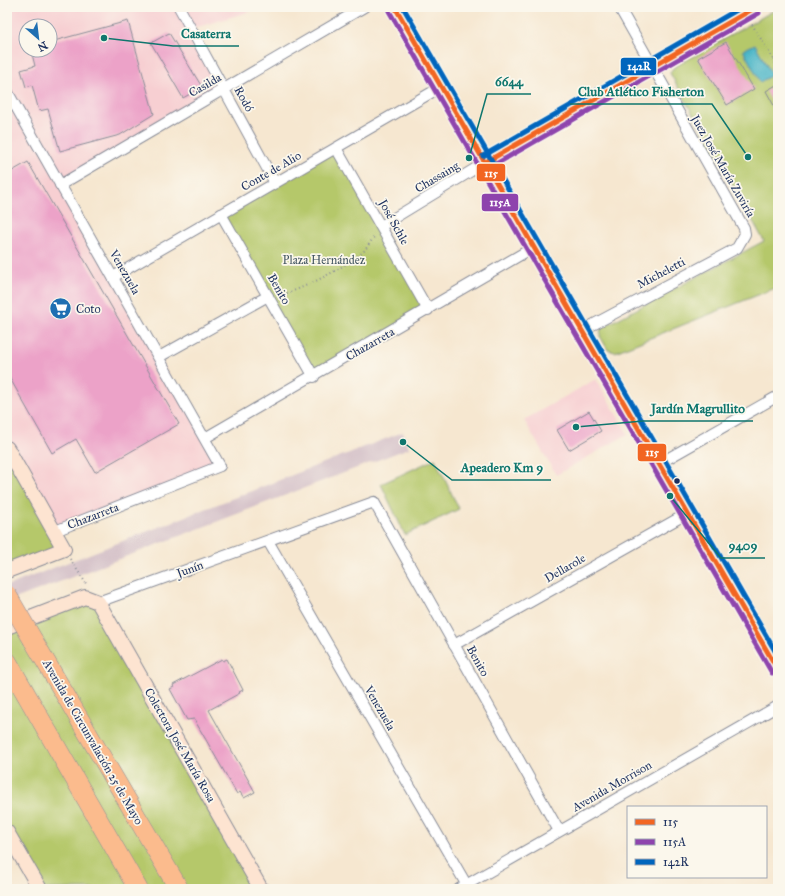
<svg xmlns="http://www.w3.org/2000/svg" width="785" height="896" viewBox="0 0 785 896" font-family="'IM FELL Great Primer',serif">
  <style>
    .built { fill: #f7cfd2; fill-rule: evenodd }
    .industrial { fill: #d2bdc6 }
    .green { fill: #b5c86b; stroke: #687c64 }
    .water { fill: #4bb6c7; stroke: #337292 }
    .building { fill: #eca2c8 }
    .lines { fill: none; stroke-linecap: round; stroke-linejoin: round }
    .lane-casing { stroke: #888b97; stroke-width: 6 }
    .street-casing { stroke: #888b97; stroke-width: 12 }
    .secondary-casing { stroke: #888b97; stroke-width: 16 }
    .highway-casing { stroke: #888b97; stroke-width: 20 }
    .path { stroke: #888b97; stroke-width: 2; stroke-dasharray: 1 3; stroke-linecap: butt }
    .lane { stroke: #fff; stroke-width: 5 }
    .street { stroke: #fff; stroke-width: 10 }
    .secondary { stroke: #fde4d1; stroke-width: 14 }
    .highway { stroke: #fbbb8d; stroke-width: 19 }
    .highway-bridge-casing { stroke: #888b97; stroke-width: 20; stroke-linecap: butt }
    .highway-bridge { stroke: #fbbb8d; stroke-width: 19 }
    .bus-1-casing { stroke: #fbf7ec; stroke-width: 8 }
    .bus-2-casing { stroke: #fbf7ec; stroke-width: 8 }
    .bus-3-casing { stroke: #fbf7ec; stroke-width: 8 }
    .bus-1 { stroke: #f26522; stroke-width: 5 }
    .bus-2 { stroke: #8e44ad; stroke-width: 5 }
    .bus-3 { stroke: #0065bd; stroke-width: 5 }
    .bus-dot { fill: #1b2f5e; stroke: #fbf7ec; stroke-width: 1.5 }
    .labels { text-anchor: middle; stroke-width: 3.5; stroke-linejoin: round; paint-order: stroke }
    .street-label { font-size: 12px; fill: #1b2f5e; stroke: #fbf7ec }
    .park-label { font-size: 12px; fill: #425561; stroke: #fbf7ec }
    .poi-label { font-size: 12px; fill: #1b2f5e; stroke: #fbf7ec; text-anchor: start }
    .leader { fill: none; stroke: #0f766e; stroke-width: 1.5 }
    .callout-dot { fill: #0f766e; stroke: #fbf7ec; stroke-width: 1.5 }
    .callout-label { font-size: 13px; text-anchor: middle; font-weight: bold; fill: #0f766e; stroke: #fbf7ec; stroke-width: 3.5; stroke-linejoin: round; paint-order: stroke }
    .line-badge { stroke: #fbf7ec; stroke-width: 1.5 }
    .badge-label { font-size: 11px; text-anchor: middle; font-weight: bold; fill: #fff }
  </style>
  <rect width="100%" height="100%" fill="#fbf7ec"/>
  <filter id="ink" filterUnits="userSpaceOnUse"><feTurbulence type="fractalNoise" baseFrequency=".025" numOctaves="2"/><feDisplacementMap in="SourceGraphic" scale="8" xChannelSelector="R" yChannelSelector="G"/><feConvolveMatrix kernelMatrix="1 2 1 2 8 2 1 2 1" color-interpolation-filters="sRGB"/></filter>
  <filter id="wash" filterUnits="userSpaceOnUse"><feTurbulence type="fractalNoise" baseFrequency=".012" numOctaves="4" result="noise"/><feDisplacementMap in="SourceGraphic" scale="16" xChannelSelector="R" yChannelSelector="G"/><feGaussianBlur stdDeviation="0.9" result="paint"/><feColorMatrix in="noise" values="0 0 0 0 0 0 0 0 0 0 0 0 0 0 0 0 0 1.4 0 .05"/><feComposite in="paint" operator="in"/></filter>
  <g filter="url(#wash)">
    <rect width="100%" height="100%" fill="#f6e7d0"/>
    <g class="built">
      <path d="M7 7H265L191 29 223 89 60 185 220 466 55 531 7 448ZM26 26H50V50H26Z"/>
      <polygon points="596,379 628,434 556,475 524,420"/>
    </g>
    <polygon class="industrial" points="403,432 409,448 7,602 7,586"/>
    <g class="green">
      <polygon points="778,8 778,287 615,352 608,350 600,336 601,328 764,241 670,73 673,68"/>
      <polygon points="336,148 428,310 314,377 221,214"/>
      <polygon points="7,448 64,549 7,571"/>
      <polygon points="435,459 459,509 405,535 381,484"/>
      <polygon points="85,597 98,602 261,889 40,889 7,832 7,627"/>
    </g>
    <polygon class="water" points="755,44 772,75 760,82 743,50"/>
    <g id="blocks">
      <g class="building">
        <polygon points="128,21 154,114 120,135 60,151 48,109 39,111 32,85 26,87 21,70 35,66 31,50 50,50 50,42"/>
        <polygon points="169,33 202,87 183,98 151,43"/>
        <polygon points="726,42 754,89 727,105 698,58"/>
        <polygon points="778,84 778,113 766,91"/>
        <polygon points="28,162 179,424 95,472 76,439 52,453 7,373 7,299 10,297 7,291 7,174"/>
        <polygon points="589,411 601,431 569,450 557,430"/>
        <polygon points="222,659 223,661 227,659 243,690 239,692 240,693 209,710 255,792 244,798 240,792 237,794 194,719 187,720 170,689 174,687 173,685"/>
      </g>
    </g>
  </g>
  <g filter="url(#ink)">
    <use href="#blocks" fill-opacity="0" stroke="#888b97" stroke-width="1"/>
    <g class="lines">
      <defs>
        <polyline id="lane" points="7,10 9,8"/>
        <g id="street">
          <polyline points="179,7 275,183"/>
          <polyline points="7,91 220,466 55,531"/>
          <polyline points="336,148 428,310"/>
          <polyline points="60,185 364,7"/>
          <polyline points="221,214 314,377"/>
          <polyline points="381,226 486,162 756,7"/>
          <polyline points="113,277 441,87"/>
          <polyline points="583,330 737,248 745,234 744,228 619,7"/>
          <polyline points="159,357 268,296"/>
          <polyline points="205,438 534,247"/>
          <polyline points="660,463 778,396"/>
          <polyline points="268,541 469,889"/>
          <polyline points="98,602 374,502 559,831"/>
          <polyline points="454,645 688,513"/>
          <polyline points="459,889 778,706"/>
        </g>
        <g id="secondary">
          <polyline points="395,7 486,162 778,670"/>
          <polyline points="7,448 64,549 7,571"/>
          <polyline points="7,627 85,597 98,602 261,889"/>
          <polyline points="7,832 40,889"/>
        </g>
        <g id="highway">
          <polyline points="33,640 179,889"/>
          <polyline points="7,661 138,889"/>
        </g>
      </defs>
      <use href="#lane" class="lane-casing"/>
      <use href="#street" class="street-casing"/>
      <use href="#secondary" class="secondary-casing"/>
      <use href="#highway" class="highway-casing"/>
      <g class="path">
        <polyline points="750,21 778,67"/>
        <path d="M279 295C299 292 351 264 365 250 368 246 371 241 374 237"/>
        <polyline points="70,559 87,585"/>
      </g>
      <use href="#lane" class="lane"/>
      <use href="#street" class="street"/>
      <use href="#secondary" class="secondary"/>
      <use href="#highway" class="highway"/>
      <defs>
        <polyline id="highway-bridge" points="7,595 33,640"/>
      </defs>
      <use href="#highway-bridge" class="highway-bridge-casing"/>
      <use href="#highway-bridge" class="highway-bridge"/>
      <defs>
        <g id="bus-1">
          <polyline points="395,7 778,670"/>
          <polyline points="486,162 756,7"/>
        </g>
        <g id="bus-2">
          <polyline points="389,11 772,673"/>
          <polyline points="489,168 759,13"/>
        </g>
        <g id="bus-3">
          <polyline points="403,7 778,656"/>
          <polyline points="483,156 742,7"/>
        </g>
      </defs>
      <use href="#bus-1" class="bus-1-casing"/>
      <use href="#bus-2" class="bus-2-casing"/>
      <use href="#bus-3" class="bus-3-casing"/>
      <use href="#bus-1" class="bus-1"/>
      <use href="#bus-2" class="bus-2"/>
      <use href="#bus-3" class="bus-3"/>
    </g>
  </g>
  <defs>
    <symbol id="supermarket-disc" viewBox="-11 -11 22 22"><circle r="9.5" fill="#1f6fb2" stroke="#fbf7ec"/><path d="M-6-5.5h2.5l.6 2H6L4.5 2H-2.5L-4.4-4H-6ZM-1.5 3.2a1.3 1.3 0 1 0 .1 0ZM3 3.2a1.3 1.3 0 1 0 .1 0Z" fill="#fff"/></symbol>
  </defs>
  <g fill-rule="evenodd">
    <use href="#supermarket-disc" x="48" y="296" width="25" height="25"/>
  </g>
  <circle class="bus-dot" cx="677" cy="481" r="3.5"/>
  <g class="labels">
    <g class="street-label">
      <text transform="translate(205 85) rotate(-30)" y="4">Casilda</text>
      <text transform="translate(244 99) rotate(61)" y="4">Rodó</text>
      <text transform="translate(723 166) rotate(60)" y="4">Juez José María Zuviría</text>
      <text transform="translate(271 171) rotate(-30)" y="4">Conte de Alio</text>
      <text transform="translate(437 177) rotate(-31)" y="4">Chassaing</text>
      <text transform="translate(394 222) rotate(61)" y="4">José Schle</text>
      <text transform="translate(125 272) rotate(60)" y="4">Venezuela</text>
      <text transform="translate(661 273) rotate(-28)" y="4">Micheletti</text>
      <text transform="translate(279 289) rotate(60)" y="4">Benito</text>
      <text transform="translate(370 344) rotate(-30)" y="4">Chazarreta</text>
      <text transform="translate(93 516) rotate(-21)" y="4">Chazarreta</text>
      <text transform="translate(565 568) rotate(-30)" y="4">Dellarole</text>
      <text transform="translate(190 569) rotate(-20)" y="4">Junín</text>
      <text transform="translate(478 661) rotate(61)" y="4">Benito</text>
      <text transform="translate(380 708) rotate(60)" y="4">Venezuela</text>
      <text transform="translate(93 742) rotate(60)" y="4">Avenida de Circunvalación 25 de Mayo</text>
      <text transform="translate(180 745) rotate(60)" y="4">Colectora José María Rosa</text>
      <text transform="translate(612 786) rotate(-30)" y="4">Avenida Morrison</text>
    </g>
    <g class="park-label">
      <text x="324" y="264">Plaza Hernández</text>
    </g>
    <g class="poi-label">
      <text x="76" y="313">Coto</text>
    </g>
  </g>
  <path class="leader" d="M104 38L173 46H239M469 158L487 94H531M748 157L712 104H570M576 427L643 421H753M403 442L452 480H551M670 496L721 558H765"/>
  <g class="callout-dot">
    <circle cx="104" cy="38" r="4"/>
    <circle cx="469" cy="158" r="4"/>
    <circle cx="748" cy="157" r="4"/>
    <circle cx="576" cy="427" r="4"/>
    <circle cx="403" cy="442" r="4"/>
    <circle cx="670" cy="496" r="4"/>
  </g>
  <g class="callout-label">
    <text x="206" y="38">Casaterra</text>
    <text x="509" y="86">6644</text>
    <text x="641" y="96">Club Atlético Fisherton</text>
    <text x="698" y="413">Jardín Magrullito</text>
    <text x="502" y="472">Apeadero Km 9</text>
    <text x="743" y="550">9409</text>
  </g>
  <g class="line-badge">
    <rect x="620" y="57" width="37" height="19" rx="4" fill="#0065bd"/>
    <rect x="476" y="163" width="30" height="19" rx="4" fill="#f26522"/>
    <rect x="481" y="193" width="38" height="19" rx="4" fill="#8e44ad"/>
    <rect x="637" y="443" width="30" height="19" rx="4" fill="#f26522"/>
  </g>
  <g class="badge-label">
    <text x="639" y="70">142R</text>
    <text x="491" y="177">115</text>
    <text x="500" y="206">115A</text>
    <text x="652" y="456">115</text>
  </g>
  <rect width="785" height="896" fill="none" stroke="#fbf7ec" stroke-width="24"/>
  <rect x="627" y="806" width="140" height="72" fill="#fbf7ec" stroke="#a1a7b3"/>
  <rect x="635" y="819" width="20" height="6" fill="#f26522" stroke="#a1a7b3"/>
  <text x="663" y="826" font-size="12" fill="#1b2f5e">115</text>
  <rect x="635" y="839" width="20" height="6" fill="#8e44ad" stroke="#a1a7b3"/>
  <text x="663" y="846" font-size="12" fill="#1b2f5e">115A</text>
  <rect x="635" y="859" width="20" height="6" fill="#0065bd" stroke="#a1a7b3"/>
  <text x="663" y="866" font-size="12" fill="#1b2f5e">142R</text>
  <g transform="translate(38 38) rotate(152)"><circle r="19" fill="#fbf7ec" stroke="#a1a7b3"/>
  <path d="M0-3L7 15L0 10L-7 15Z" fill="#1f6fb2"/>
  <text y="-6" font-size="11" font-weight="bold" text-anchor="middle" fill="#1b2f5e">N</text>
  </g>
</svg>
